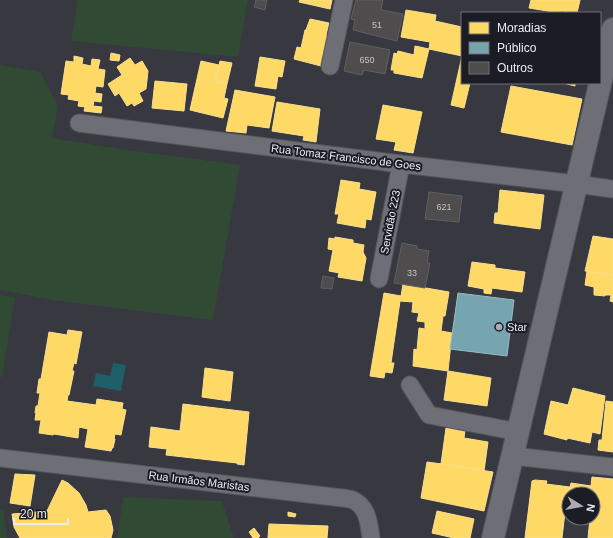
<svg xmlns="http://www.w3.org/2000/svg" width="613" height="538" viewBox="0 0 613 538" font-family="Arial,sans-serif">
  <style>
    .green { fill: #304a34 }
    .water { fill: #1e5f69 }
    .homes { fill: #ffd966; stroke: #f9de91 }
    .public { fill: #76a5af; stroke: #99bac4 }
    .building { fill: #4e4c4d; stroke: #616060 }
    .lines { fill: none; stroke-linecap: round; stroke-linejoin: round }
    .minor-casing { stroke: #54555c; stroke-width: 19 }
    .secondary-casing { stroke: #54555c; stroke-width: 24 }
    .minor { stroke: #6e6f76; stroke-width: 17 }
    .secondary { stroke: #6e6f76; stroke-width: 22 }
    .poi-dot { fill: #abacb6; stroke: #1c1d24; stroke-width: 1.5 }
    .labels { text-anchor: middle; stroke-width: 4; stroke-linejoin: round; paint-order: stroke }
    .number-label { font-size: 9px; fill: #c3c3cb }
    .street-label { font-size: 11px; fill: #eaebf5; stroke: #1c1d24 }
    .poi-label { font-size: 11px; fill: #eaebf5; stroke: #1c1d24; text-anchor: start }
  </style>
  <rect width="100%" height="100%" fill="#373840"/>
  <g class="green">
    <polygon points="78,0 248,0 238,57 71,41"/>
    <polygon points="0,65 40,72 58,106 52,138 121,149 240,165 213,320 53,300 0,290"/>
    <polygon points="0,295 15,297 2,377 0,377"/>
    <polygon points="123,497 222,501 234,538 117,538"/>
    <polygon points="3,509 7,538 0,538 0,512"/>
  </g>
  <polygon class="water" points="113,363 126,365 121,391 93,386 96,373 110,376"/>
  <g class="homes">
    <polygon points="300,0 332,0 330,9 299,2"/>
    <polygon points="531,0 580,0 577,13 561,11 560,13 529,8"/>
    <polygon points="406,10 436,15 435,21 462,27 462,83 470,83 464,108 451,105 462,56 429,49 430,42 401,37"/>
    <polygon points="310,19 329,23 326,35 329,36 321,66 294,59 297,47 301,48 305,30 306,30"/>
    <polygon points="415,46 429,49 422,78 394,73 394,70 391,70 394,53 397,54 398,51 414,55"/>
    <polygon points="111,53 120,55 119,61 110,60"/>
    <polygon points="74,56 83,58 82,64 91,66 92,59 100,60 98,69 105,70 103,87 96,86 95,93 102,94 101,102 94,101 93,106 102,107 101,113 84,111 85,107 78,106 79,101 68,99 69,95 61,94 66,61 74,62"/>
    <polygon points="260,57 285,61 282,77 278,76 276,89 255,86"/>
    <polygon points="130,58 135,65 142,61 148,71 146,89 139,93 143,101 134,106 132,103 127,106 119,93 115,96 108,84 122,75 117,67"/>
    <polygon points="201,61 219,65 215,81 227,84 224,98 228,99 223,118 190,110"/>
    <polygon points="220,61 232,63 227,84 215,81"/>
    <polygon points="155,81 187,84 184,111 152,108"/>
    <polygon points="563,83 575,83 575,86"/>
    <polygon points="511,86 582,99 572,145 501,132"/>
    <polygon points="235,90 275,97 269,128 247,125 246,133 226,131"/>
    <polygon points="277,102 320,109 316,142 303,140 304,136 272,131"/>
    <polygon points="383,105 422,112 413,153 394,150 396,142 376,139"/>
    <polygon points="341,180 360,183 359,189 376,192 371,220 366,219 365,228 337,223 339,214 335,214"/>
    <polygon points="500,190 544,195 540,229 494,223 495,213 498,213"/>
    <polygon points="593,236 613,239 613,275 585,271"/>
    <polygon points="335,237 353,240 353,243 364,245 363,252 366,258 362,281 338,277 339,273 329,271 333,250 328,249 329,238 335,239"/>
    <polygon points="472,262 495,265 495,268 525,272 522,292 492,288 491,294 484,293 484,289 468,286"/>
    <polygon points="587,271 613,275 613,302 610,301 611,295 605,295 605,296 594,295 594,287 585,285"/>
    <polygon points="403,284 449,292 445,316 443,316 441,331 452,333 448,371 413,366 414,349 417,350 419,328 425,329 425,322 417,321 419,313 412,312 413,302 400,301 391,363 394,363 392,373 385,372 384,378 370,376 384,293 401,296"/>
    <polygon points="68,330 82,332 76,364 74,363 72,371 74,371 69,395 68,395 67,401 96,405 97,399 123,403 122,409 126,410 121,435 115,434 114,439 115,439 113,448 112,448 111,451 85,447 88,429 79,427 78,438 54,434 53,435 39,433 41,420 35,420 36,413 35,413 36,406 38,406 40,393 37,393 39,379 41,379 49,332 67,335"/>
    <polygon points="205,368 233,372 230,401 202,397"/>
    <polygon points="448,371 491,378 487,406 444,400"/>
    <polygon points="573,388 605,396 600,434 592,432 590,443 567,438 567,440 544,434 551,401 568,405"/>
    <polygon points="606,401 613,402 613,452 598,450 599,440 602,440"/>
    <polygon points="183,404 249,412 244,465 237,464 237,463 166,455 167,449 149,447 151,427 180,431"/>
    <polygon points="446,428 465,430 464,438 488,442 484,471 441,464"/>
    <polygon points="427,462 442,464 493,472 484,511 421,498"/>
    <polygon points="15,474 35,475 30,506 10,503"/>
    <polygon points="592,477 613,479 613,538 588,538 590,518 593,518 593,494 590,494"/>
    <polygon points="62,480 68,483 79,493 86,505 88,512 106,510 110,516 113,530 111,538 20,538 14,527 12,514 47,511"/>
    <polygon points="535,480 547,481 546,484 570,487 571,483 591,486 590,494 569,494 569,513 565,512 562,538 525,538 532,481"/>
    <polygon points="437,511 474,519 470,538 454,538 432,533"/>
    <polygon points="288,512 296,514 295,517 288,516"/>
    <polygon points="269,524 328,526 327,538 268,538"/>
    <polygon points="254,528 260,536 258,538 253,538 249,532"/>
  </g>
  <polygon class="public" points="458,293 514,300 507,356 450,349"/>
  <g class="building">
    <polygon points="256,0 267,0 265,10 254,7"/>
    <polygon points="356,0 383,0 381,10 403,14 397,41 353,30 355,20 351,19"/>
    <polygon points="350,42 390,50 385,74 364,70 362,75 344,71"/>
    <polygon points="429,192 462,196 459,222 425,219"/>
    <polygon points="402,243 417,246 417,249 429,251 427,263 430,263 425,288 394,283"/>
    <polygon points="323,276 334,278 332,289 321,288"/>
  </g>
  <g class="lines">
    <defs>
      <g id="minor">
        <polyline points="330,66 344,0"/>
        <polyline points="79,123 401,164 577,184 613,189"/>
        <polyline points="379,279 401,164"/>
        <polyline points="410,385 429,415 519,432"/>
        <polyline points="513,456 613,467"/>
        <path d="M0 458 334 497C340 498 348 498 353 500 368 507 369 524 371 538"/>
      </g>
      <polyline id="secondary" points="493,538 613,29"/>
    </defs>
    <use href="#minor" class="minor-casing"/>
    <use href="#secondary" class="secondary-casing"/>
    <use href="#minor" class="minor"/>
    <use href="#secondary" class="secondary"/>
  </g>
  <circle class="poi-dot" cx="499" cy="327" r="4"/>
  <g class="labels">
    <g class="number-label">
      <text x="377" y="28">51</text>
      <text x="367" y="63">650</text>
      <text x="444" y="210">621</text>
      <text x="412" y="276">33</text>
    </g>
    <g class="street-label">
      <text transform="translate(346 157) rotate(7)" y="4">Rua Tomaz Francisco de Goes</text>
      <text transform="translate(390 222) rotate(-79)" y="4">Servidão 223</text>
      <text transform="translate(199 481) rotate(7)" y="4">Rua Irmãos Maristas</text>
    </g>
    <g class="poi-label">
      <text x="507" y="331">Star</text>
    </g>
  </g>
  <rect x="461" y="12" width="140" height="72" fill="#1c1d24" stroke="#6e6f78"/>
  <rect x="469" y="22" width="20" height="12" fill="#ffd966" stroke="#6e6f78"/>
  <text x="497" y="32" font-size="12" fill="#eaebf5">Moradias</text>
  <rect x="469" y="42" width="20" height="12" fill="#76a5af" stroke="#6e6f78"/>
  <text x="497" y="52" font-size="12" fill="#eaebf5">Público</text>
  <rect x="469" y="62" width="20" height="12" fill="#4e4c4d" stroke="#6e6f78"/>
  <text x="497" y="72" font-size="12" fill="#eaebf5">Outros</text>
  <g transform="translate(581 506) rotate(101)"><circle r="19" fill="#1c1d24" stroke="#6e6f78"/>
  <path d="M0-3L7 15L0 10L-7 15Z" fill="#abacb6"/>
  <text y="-6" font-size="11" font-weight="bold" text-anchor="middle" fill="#eaebf5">N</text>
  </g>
  <path d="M14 518v6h54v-6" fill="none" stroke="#eaebf5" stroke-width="2"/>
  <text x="20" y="518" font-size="12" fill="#eaebf5" stroke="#1c1d24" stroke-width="3" paint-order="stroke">20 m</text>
</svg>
